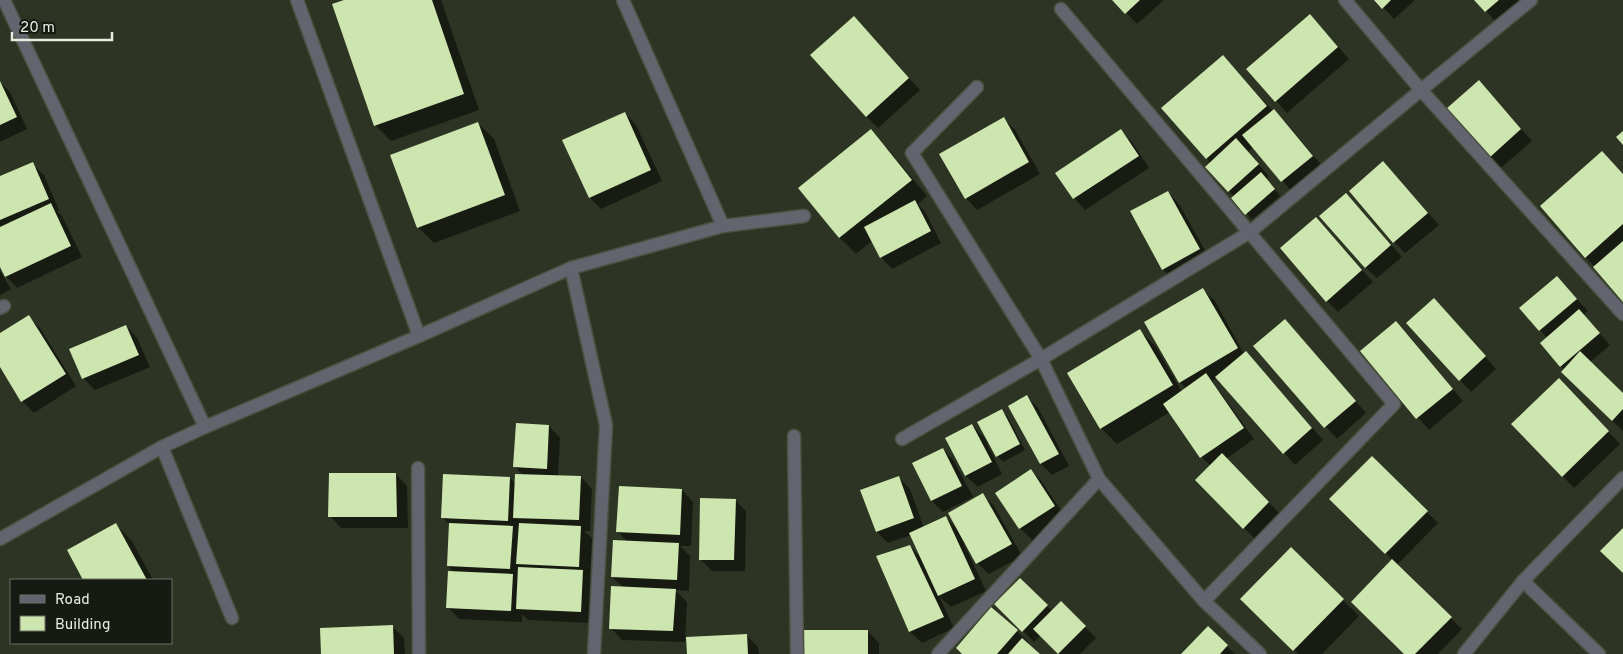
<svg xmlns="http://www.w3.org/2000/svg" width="1623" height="654" viewBox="0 0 1623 654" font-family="Overpass,sans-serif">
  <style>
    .shadow { fill: #0007 }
    .building { fill: #cde5ae }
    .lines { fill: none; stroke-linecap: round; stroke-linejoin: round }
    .minor-casing { stroke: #4b5141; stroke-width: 15 }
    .minor { stroke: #63646d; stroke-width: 12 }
  </style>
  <rect width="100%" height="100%" fill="#2d3423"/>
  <g class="shadow">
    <polygon points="348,0 441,0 479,110 391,141 375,125"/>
    <polygon points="1114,0 1164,0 1137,24"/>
    <polygon points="1376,0 1415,0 1394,19"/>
    <polygon points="1476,0 1523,0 1497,23"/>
    <polygon points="1321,27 1349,59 1287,113 1248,69"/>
    <polygon points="865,29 920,90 878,128 866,116"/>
    <polygon points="1223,57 1273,111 1285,122 1324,168 1293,193 1253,147 1248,152 1269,176 1266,179 1280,196 1252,220 1229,191 1207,158"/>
    <polygon points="0,82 10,92 27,129 0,142"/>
    <polygon points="1479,82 1532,141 1501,168 1489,157"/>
    <polygon points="625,113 636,125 662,181 601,209 590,198"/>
    <polygon points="1004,119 1015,130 1040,174 977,210 966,198"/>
    <polygon points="478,123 494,139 520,211 434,243 418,227"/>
    <polygon points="870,131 886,147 927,196 918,204 926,213 941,243 892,269 881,257 872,241 856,254 840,238 800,188"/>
    <polygon points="1121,131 1132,142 1149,168 1085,210 1074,198 1057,174"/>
    <polygon points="1602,153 1623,174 1623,300 1586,257"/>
    <polygon points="1383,162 1439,225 1405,253 1394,242"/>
    <polygon points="32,164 44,175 59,210 57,211 62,216 82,257 17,288 6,276 0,264 0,178"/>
    <polygon points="1168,192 1179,204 1211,261 1175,281 1163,270 1132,212"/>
    <polygon points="1357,206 1402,257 1377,278 1365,267"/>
    <polygon points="1327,230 1373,282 1338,312 1327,301"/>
    <polygon points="0,271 11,289 0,295"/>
    <polygon points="1557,278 1588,311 1583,315 1610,345 1590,362 1623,394 1623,431 1574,384 1561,366 1547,338 1521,308"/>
    <polygon points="1203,290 1215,301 1244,354 1257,364 1323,440 1295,465 1218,378 1212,381 1254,439 1226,459 1280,514 1255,539 1197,480 1211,466 1201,457 1170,412 1117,444 1101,428 1140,331 1156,347 1182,392 1186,389 1180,382"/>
    <polygon points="1445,311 1496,369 1471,392 1460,380"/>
    <polygon points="28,316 40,328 76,386 34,413 22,401 0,365 0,334"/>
    <polygon points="1285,321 1366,413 1337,439 1255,346"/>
    <polygon points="126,326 137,338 150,367 95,390 83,378"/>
    <polygon points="1407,334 1463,401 1429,430 1361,352"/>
    <polygon points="1570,391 1620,444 1574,488 1513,424"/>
    <polygon points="1027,397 1038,408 1069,466 1052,475 1041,464 1010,406"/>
    <polygon points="1001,411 1007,416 1025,450 1003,462 997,456"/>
    <polygon points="972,425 984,437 1002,474 978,487 966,476 947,438"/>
    <polygon points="549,426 560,438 558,477 581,477 592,489 590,531 584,531 592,538 590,578 594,583 592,623 528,620 522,614 522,622 459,619 448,607 455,573 448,566 450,525 442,517 510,478 516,484 523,475 515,467"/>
    <polygon points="943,449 954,461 973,497 943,512 932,501"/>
    <polygon points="1372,458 1438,523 1397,565 1462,629 1438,654 1406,654 1393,560 1331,499"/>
    <polygon points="1031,470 1042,482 1066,518 1032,540 1020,528 997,493"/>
    <polygon points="396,474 407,486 408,528 341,528 330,516"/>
    <polygon points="898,477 910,489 924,528 946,517 957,529 983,495 994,506 1022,556 989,574 977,563 966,543 964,544 986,591 951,607 939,596 954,628 922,643 910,632 877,557 910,546 922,559 911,535 888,543 877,532"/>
    <polygon points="682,490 693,502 691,546 680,546 690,556 689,591 675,590 687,602 685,642 622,640 611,628 624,588 612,577 628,542 618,532"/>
    <polygon points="735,500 746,511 745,571 712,571 700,559"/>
    <polygon points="116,525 132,541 153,580 84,580 69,550"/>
    <polygon points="1291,549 1359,616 1322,654 1298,654 1242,599"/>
    <polygon points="1020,579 1052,611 1061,603 1096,638 1080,654 1060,654 1041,635 1034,642 996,604"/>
    <polygon points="393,627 404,638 405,654 322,654"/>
    <polygon points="1208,628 1235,654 1182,654"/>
    <polygon points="868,631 879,643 879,654 803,654"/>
    <polygon points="1017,631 1028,642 1027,644 1038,654 963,654"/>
    <polygon points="747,636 758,647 759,654 688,654"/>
  </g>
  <g class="building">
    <polygon points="344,0 432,0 464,94 374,126 332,4"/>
    <polygon points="1112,0 1140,0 1125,14"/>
    <polygon points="1374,0 1391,0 1382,9"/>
    <polygon points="1474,0 1499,0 1485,12"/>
    <polygon points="1310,14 1338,47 1275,102 1246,69"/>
    <polygon points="854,16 909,78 866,117 810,55"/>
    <polygon points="1223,55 1267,106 1206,159 1161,108"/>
    <polygon points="1479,80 1521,129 1489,158 1446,109"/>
    <polygon points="0,81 17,117 0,125"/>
    <polygon points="1274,109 1313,156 1281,182 1242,135"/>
    <polygon points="625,112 651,170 589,198 562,140"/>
    <polygon points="1004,117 1029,162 965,199 939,154"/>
    <polygon points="478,122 505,195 417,228 390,155"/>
    <polygon points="871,129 912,180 839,238 798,188"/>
    <polygon points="1121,129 1139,156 1073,199 1055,173"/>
    <polygon points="1623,131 1623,145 1616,137"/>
    <polygon points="1236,138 1259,164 1228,192 1205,167"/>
    <polygon points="1602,151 1623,174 1623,224 1585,258 1540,206"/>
    <polygon points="1383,161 1428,213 1393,243 1349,191"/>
    <polygon points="33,162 49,199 0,220 0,176"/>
    <polygon points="1261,172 1275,189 1245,215 1231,198"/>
    <polygon points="1168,191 1200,249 1162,270 1130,211"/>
    <polygon points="1346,193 1391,245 1365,268 1319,216"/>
    <polygon points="915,200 931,231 880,258 864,227"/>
    <polygon points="51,203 71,246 5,277 0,267 0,227"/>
    <polygon points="1316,217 1362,270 1326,302 1280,248"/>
    <polygon points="1623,241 1623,302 1593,267"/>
    <polygon points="1557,276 1577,299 1539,331 1519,308"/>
    <polygon points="1203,288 1238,348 1179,383 1144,322"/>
    <polygon points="1434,298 1486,356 1459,381 1406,323"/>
    <polygon points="1579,309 1600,333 1560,367 1540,343"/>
    <polygon points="29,315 66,374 21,402 0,367 0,333"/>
    <polygon points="1285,319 1356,401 1324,428 1253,346"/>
    <polygon points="1396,321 1453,389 1416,419 1360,351"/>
    <polygon points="126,325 139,355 82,379 69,349"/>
    <polygon points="1140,329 1173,385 1100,429 1067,373"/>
    <polygon points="1246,351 1312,428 1283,454 1215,377"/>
    <polygon points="1580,351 1623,393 1623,409 1612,421 1561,372"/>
    <polygon points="1206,373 1244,428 1200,458 1163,404"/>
    <polygon points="1559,378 1609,431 1562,477 1511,424"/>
    <polygon points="1027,395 1059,454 1040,464 1008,406"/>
    <polygon points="1002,409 1020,444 996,457 977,422"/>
    <polygon points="516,423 549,425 547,469 513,467"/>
    <polygon points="972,424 992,462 965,476 945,438"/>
    <polygon points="943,448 962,486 931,501 912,463"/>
    <polygon points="1222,453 1269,502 1243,529 1195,480"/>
    <polygon points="1372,456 1428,511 1385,554 1329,499"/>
    <polygon points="1031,469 1055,506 1019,529 995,493"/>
    <polygon points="329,473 396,473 397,517 328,517"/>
    <polygon points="443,474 510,477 508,521 441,518"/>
    <polygon points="515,474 581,476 579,520 513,518"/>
    <polygon points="899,476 914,518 876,532 860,490"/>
    <polygon points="619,486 682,489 680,535 616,532"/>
    <polygon points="983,493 1012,544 976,564 948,513"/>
    <polygon points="700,498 736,499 734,560 699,560"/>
    <polygon points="946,516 975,579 938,596 909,533"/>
    <polygon points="116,523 147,580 83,580 67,550"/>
    <polygon points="449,523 513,526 510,569 447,566"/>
    <polygon points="519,523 581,526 579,567 516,564"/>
    <polygon points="1623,528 1623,573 1600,551"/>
    <polygon points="613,540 679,543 677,580 611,577"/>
    <polygon points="910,545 944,617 909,632 876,556"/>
    <polygon points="1291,547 1344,599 1293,651 1240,599"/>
    <polygon points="1392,559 1452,617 1415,654 1404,654 1351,602"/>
    <polygon points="518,567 583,570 581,612 516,609"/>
    <polygon points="448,571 513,574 511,611 446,608"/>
    <polygon points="1020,578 1048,605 1022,632 994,604"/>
    <polygon points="611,586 676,589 673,631 609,629"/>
    <polygon points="1061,601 1086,626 1058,654 1033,629"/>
    <polygon points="991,607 1018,630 997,654 962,654 956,648"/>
    <polygon points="393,625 394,654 321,654 320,628"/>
    <polygon points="1208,626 1228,645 1220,654 1181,654"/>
    <polygon points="802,630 868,630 868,654 801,654"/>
    <polygon points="747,634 748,654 687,654 686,637"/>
    <polygon points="1022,638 1040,654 1008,654"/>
  </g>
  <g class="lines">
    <defs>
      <g id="minor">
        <polyline points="4,0 205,427"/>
        <polyline points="297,0 419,336"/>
        <polyline points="623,0 723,226"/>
        <polyline points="1531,0 1421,90 1623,314"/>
        <polyline points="1061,9 1394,404 1204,601"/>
        <polyline points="977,87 912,153 1041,359 1099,479 1204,601 1260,654"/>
        <polyline points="571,268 606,425 594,654"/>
        <polyline points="0,308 4,306"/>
        <polyline points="794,436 797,654"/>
        <polyline points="902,439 1041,359 1250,232 1421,90 1345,0"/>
        <polyline points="162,447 232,618"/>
        <polyline points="418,468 419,654"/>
        <polyline points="0,539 162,447 205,427 419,336 571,268 723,226 804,216"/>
        <polyline points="1523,581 1599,654"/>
        <polyline points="938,654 1099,479"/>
        <polyline points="1464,654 1523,581 1623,478"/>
      </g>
    </defs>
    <use href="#minor" class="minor-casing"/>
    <use href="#minor" class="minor"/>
  </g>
  <rect x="10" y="579" width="162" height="65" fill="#171a12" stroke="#6a6e65"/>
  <rect x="20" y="595" width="25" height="8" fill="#63646d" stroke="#6a6e65"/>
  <text x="55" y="604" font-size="15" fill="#e7ece1">Road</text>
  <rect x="20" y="616" width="25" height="15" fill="#cde5ae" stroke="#6a6e65"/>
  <text x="55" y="629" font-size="15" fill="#e7ece1">Building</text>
  <path d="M12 32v8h100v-8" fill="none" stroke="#e7ece1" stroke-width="2.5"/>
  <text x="20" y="32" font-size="15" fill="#e7ece1" stroke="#171a12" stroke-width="4" paint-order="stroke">20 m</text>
</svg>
